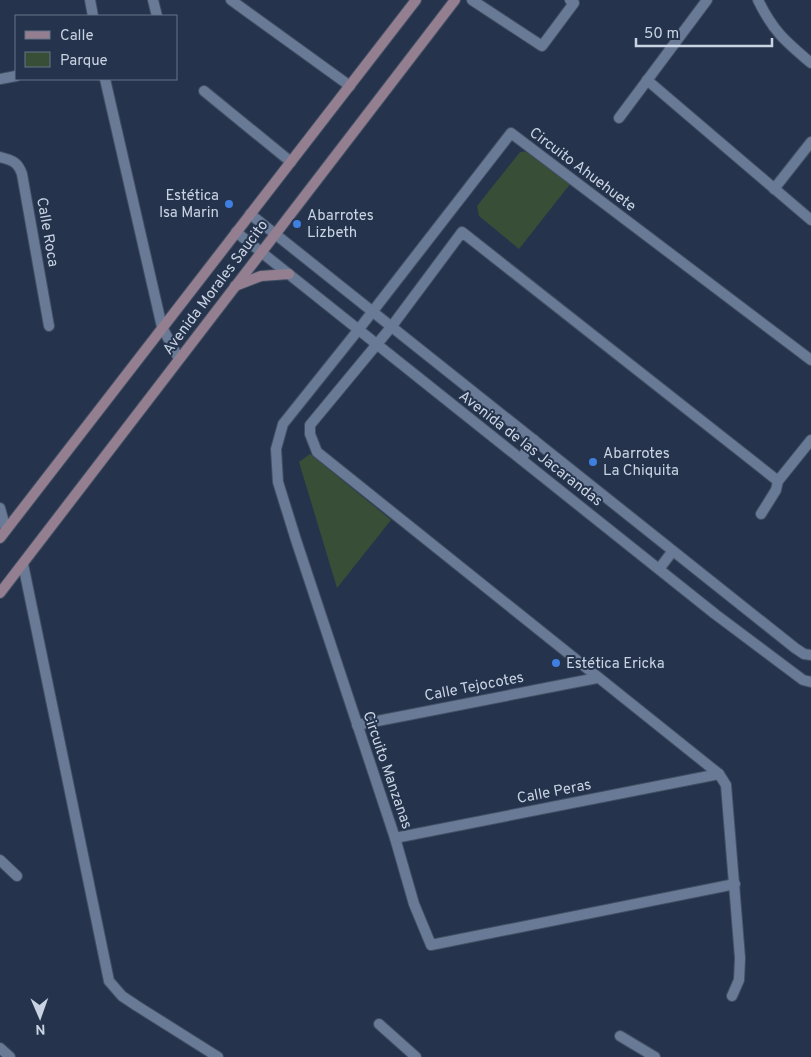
<svg xmlns="http://www.w3.org/2000/svg" width="811" height="1057" viewBox="0 0 811 1057" font-family="Overpass,sans-serif">
  <style>
    .green { fill: #384e36 }
    .lines { fill: none; stroke-linecap: round; stroke-linejoin: round }
    .service-casing { stroke: #424f64; stroke-width: 12 }
    .minor-casing { stroke: #424f64; stroke-width: 12 }
    .secondary-casing { stroke: #424f64; stroke-width: 12 }
    .service { stroke: #697a96; stroke-width: 10 }
    .minor { stroke: #697a96; stroke-width: 10 }
    .secondary { stroke: #947f90; stroke-width: 10 }
    .shop-dot { fill: #3f7fe0; stroke: #25344c; stroke-width: 2 }
    .labels { text-anchor: middle; stroke-width: 4; stroke-linejoin: round; paint-order: stroke }
    .street-label { font-size: 15px; fill: #c9d3e3; stroke: #25344c }
    .poi-label { font-size: 15px; fill: #c9d3e3; stroke: #25344c; text-anchor: start }
  </style>
  <rect width="100%" height="100%" fill="#25344c"/>
  <g class="green">
    <polygon points="531,151 571,183 519,249 479,216 477,206 520,152"/>
    <polygon points="310,454 391,520 337,588 299,462"/>
  </g>
  <g class="lines">
    <defs>
      <polyline id="service" points="472,0 542,46 574,3 570,0"/>
      <g id="minor">
        <polyline points="90,0 93,16"/>
        <polyline points="153,0 157,16"/>
        <polyline points="231,0 350,86"/>
        <path d="M758 0C773 31 785 41 811 63"/>
        <polyline points="0,79 16,76"/>
        <polyline points="105,79 162,327 179,359"/>
        <polyline points="647,80 811,220"/>
        <polyline points="204,91 291,162"/>
        <polyline points="619,118 707,0"/>
        <path d="M0 157C12 160 18 162 22 174L49 326"/>
        <polyline points="774,189 811,142"/>
        <polyline points="250,214 795,648 804,654 811,655"/>
        <polyline points="236,232 715,614 803,680 811,682"/>
        <polyline points="521,459 534,440"/>
        <polyline points="0,508 6,530"/>
        <polyline points="761,514 776,490 778,481 811,440"/>
        <polyline points="23,564 109,981 122,996 137,1006 218,1057"/>
        <polyline points="659,569 672,552"/>
        <polyline points="357,725 597,678"/>
        <polyline points="395,838 719,774"/>
        <polyline points="0,860 17,876"/>
        <polyline points="735,884 431,945 414,904 395,838 296,540 278,482 276,449 283,424 359,329 511,133 811,360"/>
        <polyline points="732,996 739,980 740,958 726,785 719,774 317,452 310,434 310,425 392,326 462,232 778,481"/>
        <polyline points="379,1024 416,1057"/>
        <polyline points="620,1036 655,1057"/>
        <polyline points="0,1048 10,1057"/>
      </g>
      <g id="secondary">
        <polyline points="235,286 261,276 289,274"/>
        <polyline points="0,538 416,0"/>
        <polyline points="0,593 455,0"/>
      </g>
    </defs>
    <use href="#service" class="service-casing"/>
    <use href="#minor" class="minor-casing"/>
    <use href="#secondary" class="secondary-casing"/>
    <use href="#service" class="service"/>
    <use href="#minor" class="minor"/>
    <use href="#secondary" class="secondary"/>
  </g>
  <g class="shop-dot">
    <circle cx="229" cy="204" r="5"/>
    <circle cx="297" cy="224" r="5"/>
    <circle cx="593" cy="462" r="5"/>
    <circle cx="556" cy="663" r="5"/>
  </g>
  <g class="labels">
    <g class="street-label">
      <text transform="translate(583 169) rotate(37)" y="5">Circuito Ahuehuete</text>
      <text transform="translate(48 232) rotate(80)" y="5">Calle Roca</text>
      <text transform="translate(215 287) rotate(-53)" y="5">Avenida Morales Saucito</text>
      <text transform="translate(531 448) rotate(38)" y="5">Avenida de las Jacarandas</text>
      <text transform="translate(474 686) rotate(-11)" y="5">Calle Tejocotes</text>
      <text transform="translate(388 770) rotate(71)" y="5">Circuito Manzanas</text>
      <text transform="translate(554 791) rotate(-11)" y="5">Calle Peras</text>
    </g>
    <g class="poi-label">
      <text x="219" y="200" text-anchor="end">Estética<tspan x="219" dy="17">Isa Marin</tspan></text>
      <text x="307" y="220">Abarrotes<tspan x="307" dy="17">Lizbeth</tspan></text>
      <text x="603" y="458">Abarrotes<tspan x="603" dy="17">La Chiquita</tspan></text>
      <text x="566" y="668">Estética Ericka</text>
    </g>
  </g>
  <rect x="15" y="15" width="162" height="65" fill="#25344c" stroke="#677488"/>
  <rect x="25" y="31" width="25" height="8" fill="#947f90" stroke="#677488"/>
  <text x="60" y="40" font-size="15" fill="#c9d3e3">Calle</text>
  <rect x="25" y="52" width="25" height="15" fill="#384e36" stroke="#677488"/>
  <text x="60" y="65" font-size="15" fill="#c9d3e3">Parque</text>
  <g transform="translate(40 1017) rotate(178)" stroke="#25344c" stroke-width="4" paint-order="stroke">
  <path d="M0-4L9 19L0 12L-9 19Z" fill="#c9d3e3"/>
  <text y="-8" font-size="14" font-weight="bold" text-anchor="middle" fill="#c9d3e3">N</text>
  </g>
  <path d="M636 38v8h136v-8" fill="none" stroke="#c9d3e3" stroke-width="2.5"/>
  <text x="644" y="38" font-size="15" fill="#c9d3e3" stroke="#25344c" stroke-width="4" paint-order="stroke">50 m</text>
</svg>
